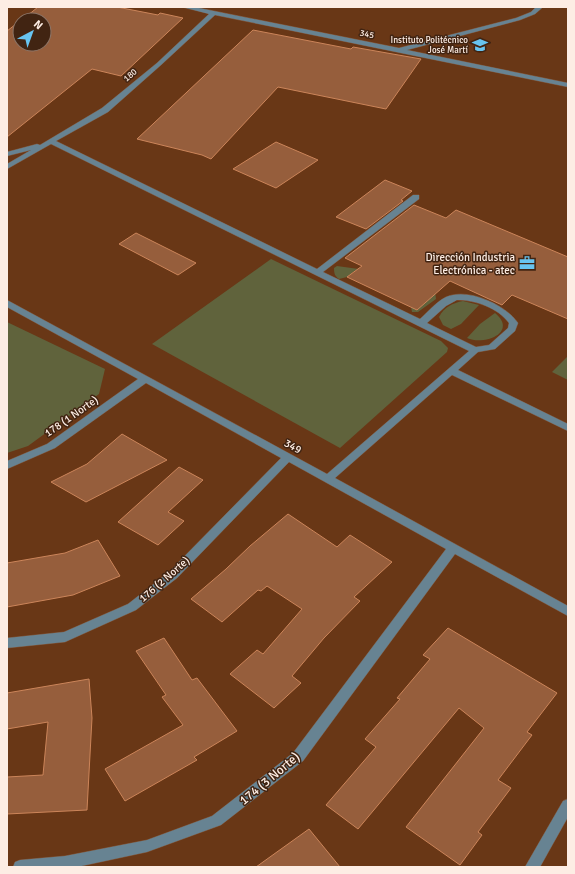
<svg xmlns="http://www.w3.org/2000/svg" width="575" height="874" viewBox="0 0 575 874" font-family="Signika,sans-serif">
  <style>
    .green { fill: #60633c }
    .building { fill: #965e3c; stroke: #cc855a }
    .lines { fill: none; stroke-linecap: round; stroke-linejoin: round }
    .minor-casing { stroke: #815437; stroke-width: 1 }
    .minor { fill: #678392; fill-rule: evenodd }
    .labels { text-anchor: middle; stroke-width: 3; stroke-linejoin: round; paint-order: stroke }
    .far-street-label { font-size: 9px; fill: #fdede4; stroke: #412412 }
    .far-poi-label { font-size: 9px; fill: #fdede4; stroke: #412412; text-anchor: end }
    .poi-label { font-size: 11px; fill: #fdede4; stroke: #412412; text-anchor: end }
    .street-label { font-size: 11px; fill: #fdede4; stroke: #412412 }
    .near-street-label { font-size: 13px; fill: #fdede4; stroke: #412412 }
  </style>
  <rect width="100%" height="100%" fill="#693716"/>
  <g class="green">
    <polygon points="271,259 441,341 448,348 447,352 340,448 152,344"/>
    <path d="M337 266 373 271 435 291 436 299 418 312H412L411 307 425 302 356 270 347 277 339 279C335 276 334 274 334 268Z"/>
    <path d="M463 301 479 305 461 324 451 329 443 325 439 317C444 307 453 303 463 301Z"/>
    <path d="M495 313C518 332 485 346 467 338L480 324Z"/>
    <polygon points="7,322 105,369 99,394 28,446 7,453"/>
    <polygon points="568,356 568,380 552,372"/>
  </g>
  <g class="building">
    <polygon points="38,7 117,7 158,15 160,13 183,18 121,76 92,69 7,137 7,31 20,21 20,44 44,44 44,20 22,20"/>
    <polygon points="253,30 351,49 353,47 421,59 386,109 278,87 211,159 202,155 137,139"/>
    <polygon points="276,142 318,160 276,188 233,169"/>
    <polygon points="385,180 412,191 401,200 403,201 366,229 336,217"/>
    <polygon points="414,205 446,218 456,210 568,257 568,319 512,295 502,305 450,281 417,310 347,277 362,266 345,258"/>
    <polygon points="136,233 196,263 178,275 119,244"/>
    <polygon points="122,434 167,460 86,502 51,482 87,464"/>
    <polygon points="179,467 203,480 168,512 184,521 158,545 118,522"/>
    <polygon points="288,514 337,547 350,535 392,562 354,597 360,601 324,638 292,676 301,683 274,708 230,674 257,650 263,654 302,609 267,586 261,591 258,590 222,622 191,599 226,569 250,546"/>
    <polygon points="98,540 120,576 73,595 7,607 7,563 65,553"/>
    <polygon points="448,628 557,693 527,732 532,735 498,780 511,788 478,832 482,835 460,865 406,827 484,728 459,708 358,829 326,805 376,747 365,739 400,699 397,698 430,659 423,655"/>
    <polygon points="164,638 192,680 197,678 237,731 194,757 197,760 125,801 105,769 183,725 162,697 166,695 136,651"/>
    <polygon points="89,679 92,718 87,810 7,814 7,777 43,775 48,722 7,729 7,693"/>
    <polygon points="309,829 340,867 256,867"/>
  </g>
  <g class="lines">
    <defs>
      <g id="minor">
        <path d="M182 7H194L399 48 516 18 531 12 536 7H543L535 14 520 20 407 50 568 83V87L215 15 161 65 108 112 56 141 317 269 413 195H419V199L323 272 420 319C428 312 436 302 446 297 468 287 506 305 518 323L515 331 495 349 478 352 458 370 568 424V431L452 375 335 478 568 606V616L455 554 303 761 221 825 147 852 77 867H13L15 862 20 860 65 856 147 840 212 816 293 753 446 549 289 462 177 578 136 610 65 642 7 648V638L64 632 128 604 169 572 281 458 146 383 55 448 7 469V461L47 444 138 379 7 307V300L327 474 469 351 51 144 7 169V164L31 150 7 156V152L37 144 40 145 102 108 157 63 209 14ZM457 300C476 300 498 308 509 323L508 328 489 345 476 347 427 323 446 306Z"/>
        <polygon points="568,799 568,817 540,867 525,867 563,801"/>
      </g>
    </defs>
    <use href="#minor" class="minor-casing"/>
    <use href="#minor" class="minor"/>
  </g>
  <defs>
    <symbol id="school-bare" viewBox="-9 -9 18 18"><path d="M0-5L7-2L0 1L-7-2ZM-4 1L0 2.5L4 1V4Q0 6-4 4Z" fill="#68c4f0" stroke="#412412" stroke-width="2.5" paint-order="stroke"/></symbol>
    <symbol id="office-bare" viewBox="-9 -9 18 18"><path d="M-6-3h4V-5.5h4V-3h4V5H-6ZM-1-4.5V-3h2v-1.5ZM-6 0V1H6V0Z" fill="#68c4f0" stroke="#412412" stroke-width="2.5" paint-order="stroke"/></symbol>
  </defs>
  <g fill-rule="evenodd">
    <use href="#school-bare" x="469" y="34" width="22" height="22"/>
    <use href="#office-bare" x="516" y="252" width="22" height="22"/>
  </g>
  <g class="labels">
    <g class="far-street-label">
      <text transform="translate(367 34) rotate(11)" y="3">345</text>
      <text transform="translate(130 75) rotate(-41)" y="3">180</text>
    </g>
    <g class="far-poi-label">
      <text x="468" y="43">Instituto Politécnico<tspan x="468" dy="10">José Martí</tspan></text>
    </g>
    <g class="poi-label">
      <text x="515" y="261">Dirección Industria<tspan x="515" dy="13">Electrónica - atec</tspan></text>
    </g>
    <g class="street-label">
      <text transform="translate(71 416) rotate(-35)" y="4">178 (1 Norte)</text>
      <text transform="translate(293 446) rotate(29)" y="4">349</text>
      <text transform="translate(164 579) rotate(-41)" y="4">176 (2 Norte)</text>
    </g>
    <g class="near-street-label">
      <text transform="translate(269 778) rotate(-40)" y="5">174 (3 Norte)</text>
    </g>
  </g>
  <rect width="575" height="874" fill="none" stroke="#fdede4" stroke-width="16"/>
  <g transform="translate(32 32) rotate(41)"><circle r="19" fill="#412412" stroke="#8c7466"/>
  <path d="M0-3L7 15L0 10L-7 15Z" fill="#68c4f0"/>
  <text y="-6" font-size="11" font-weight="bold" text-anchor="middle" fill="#fdede4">N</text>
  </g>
</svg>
